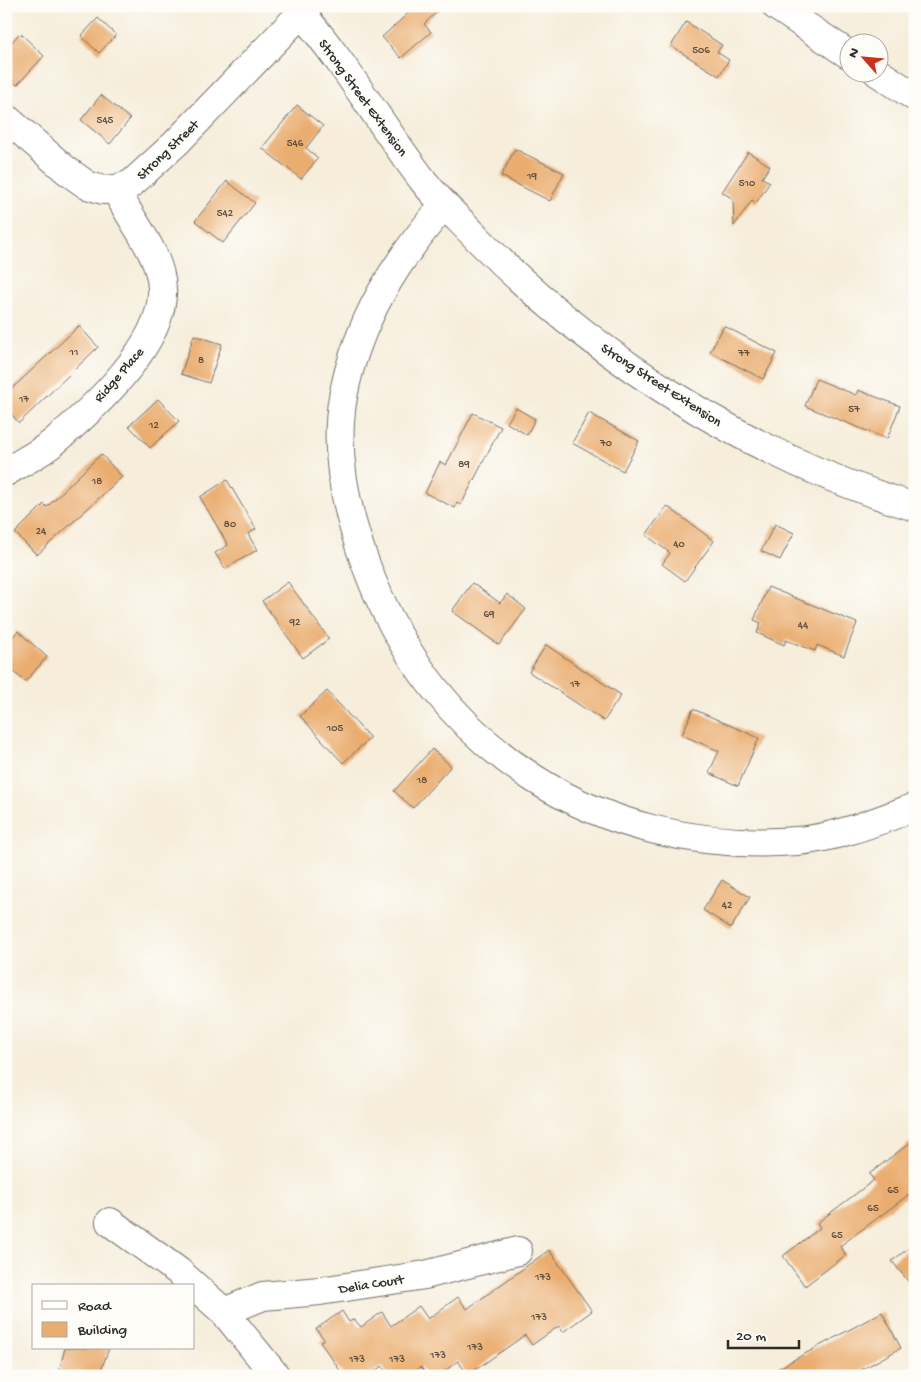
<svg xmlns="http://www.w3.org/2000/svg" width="921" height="1382" viewBox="0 0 921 1382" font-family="'Gochi Hand',sans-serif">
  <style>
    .building { fill: #eaad70 }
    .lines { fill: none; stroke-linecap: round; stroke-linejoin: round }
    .minor-casing { stroke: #726f68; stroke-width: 30 }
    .minor { stroke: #fff; stroke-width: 28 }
    .labels { text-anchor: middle; stroke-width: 4; stroke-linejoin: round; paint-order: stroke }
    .number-label { font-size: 11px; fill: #5b4c3c }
    .street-label { font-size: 14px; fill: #2b2b2b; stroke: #fdfcf7 }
  </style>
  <rect width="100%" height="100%" fill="#fdfcf7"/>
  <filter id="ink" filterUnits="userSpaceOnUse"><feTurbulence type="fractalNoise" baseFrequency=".02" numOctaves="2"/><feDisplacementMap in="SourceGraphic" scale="10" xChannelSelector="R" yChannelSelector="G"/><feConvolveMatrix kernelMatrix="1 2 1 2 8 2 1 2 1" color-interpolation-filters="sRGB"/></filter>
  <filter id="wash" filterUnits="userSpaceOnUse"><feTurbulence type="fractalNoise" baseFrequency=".0096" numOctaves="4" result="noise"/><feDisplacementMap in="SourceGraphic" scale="20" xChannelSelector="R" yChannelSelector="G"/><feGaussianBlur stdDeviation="1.12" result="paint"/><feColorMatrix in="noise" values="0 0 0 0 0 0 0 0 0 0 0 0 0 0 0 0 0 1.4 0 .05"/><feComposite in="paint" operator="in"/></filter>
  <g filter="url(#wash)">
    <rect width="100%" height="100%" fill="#f6edda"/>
    <g id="blocks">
      <g class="building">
        <polygon points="416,6 443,6 424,24 431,32 401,58 382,37"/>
        <polygon points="98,18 116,35 99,53 81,36"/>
        <polygon points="686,22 722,45 717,52 729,60 719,76 671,46"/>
        <polygon points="20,33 44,56 17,85 6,76 6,48"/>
        <polygon points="101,95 130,119 110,144 81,120"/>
        <polygon points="297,105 323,126 306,148 318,158 301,179 262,148"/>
        <polygon points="515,149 564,173 550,201 501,176"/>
        <polygon points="748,152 770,166 762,178 770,182 756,203 752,200 734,226 733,199 722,192"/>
        <polygon points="227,181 255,203 223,243 195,221"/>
        <polygon points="79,326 98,347 19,423 6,408 6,394"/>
        <polygon points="724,326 777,353 763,379 710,352"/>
        <polygon points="194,335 222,344 209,383 181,374"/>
        <polygon points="816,379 856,395 858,390 900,406 887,439 805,406"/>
        <polygon points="158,399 179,421 150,448 129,426"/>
        <polygon points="516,408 535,419 527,435 507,423"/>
        <polygon points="473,413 501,427 461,505 457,503 455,508 425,493 440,462 446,465"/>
        <polygon points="589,413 639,441 623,471 572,443"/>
        <polygon points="101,454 122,477 37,555 15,533 44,504 47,507"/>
        <polygon points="227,480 256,529 248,534 257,550 225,569 215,553 228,545 200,497"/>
        <polygon points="667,506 714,541 685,581 662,564 670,553 646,535"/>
        <polygon points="775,524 794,533 780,560 761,551"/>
        <polygon points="288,582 329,639 303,658 262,601"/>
        <polygon points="472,583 500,603 507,594 526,609 499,645 452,611"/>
        <polygon points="768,587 857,623 844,656 817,645 815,651 786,640 784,645 757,633 761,623 754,620"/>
        <polygon points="18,631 47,657 25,682 6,665 6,644"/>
        <polygon points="546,645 621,695 604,721 529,672"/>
        <polygon points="327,691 370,738 343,763 300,716"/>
        <polygon points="693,709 759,738 738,786 709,773 719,751 682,735"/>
        <polygon points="432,749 451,766 413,808 394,791"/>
        <polygon points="722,880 750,897 731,928 703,910"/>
        <polygon points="915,1139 915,1190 840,1246 846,1255 805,1286 783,1256 820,1228 817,1223 874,1180 869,1174"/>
        <polygon points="915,1243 915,1290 892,1261"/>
        <polygon points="549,1250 592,1311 563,1332 559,1326 532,1345 525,1335 468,1375 458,1361 438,1376 427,1376 421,1367 409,1376 389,1376 382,1366 368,1376 344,1376 320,1342 324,1339 316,1329 342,1311 349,1322 354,1319 361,1327 382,1312 391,1326 419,1306 428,1319 458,1297 467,1309"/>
        <polygon points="882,1312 901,1348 850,1376 764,1376"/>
        <polygon points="65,1348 109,1348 99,1376 58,1376"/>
      </g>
    </g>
  </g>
  <g filter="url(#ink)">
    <use href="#blocks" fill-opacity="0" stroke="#726f68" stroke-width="1"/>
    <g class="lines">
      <defs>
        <g id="minor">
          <polyline points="776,6 848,54"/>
          <path d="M301 13C347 65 382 128 425 183 441 203 460 220 478 239 596 359 753 458 915 507"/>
          <polyline points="877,72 915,97"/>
          <polyline points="6,118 66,170 87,185 103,190 116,189 131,184 176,143 308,6"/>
          <path d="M444 205C395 262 357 322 343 397 333 452 347 514 366 565 434 750 600 856 797 841 836 838 878 821 915 807"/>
          <path d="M6 472C22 462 41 453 55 441 93 409 165 343 162 289 161 253 130 221 116 189"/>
          <polyline points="110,1222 178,1271 224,1312 276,1376"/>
          <polyline points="224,1312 263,1296 320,1291 425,1275 518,1251"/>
        </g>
      </defs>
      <use href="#minor" class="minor-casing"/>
      <use href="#minor" class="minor"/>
    </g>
  </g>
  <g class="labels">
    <g class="number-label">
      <text x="701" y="53">506</text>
      <text x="105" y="123">545</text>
      <text x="295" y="146">546</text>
      <text x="532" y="179">19</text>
      <text x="747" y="186">510</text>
      <text x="225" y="216">542</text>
      <text x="74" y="355">11</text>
      <text x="744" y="356">77</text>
      <text x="201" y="363">8</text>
      <text x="24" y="402">17</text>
      <text x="854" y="412">57</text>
      <text x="154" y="428">12</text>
      <text x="606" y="446">70</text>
      <text x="464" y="467">89</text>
      <text x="97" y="484">18</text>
      <text x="230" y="527">80</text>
      <text x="41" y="534">24</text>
      <text x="679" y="547">40</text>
      <text x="489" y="617">69</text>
      <text x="295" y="625">92</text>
      <text x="803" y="628">44</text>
      <text x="575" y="687">17</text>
      <text x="335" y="731">105</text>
      <text x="422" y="783">18</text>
      <text x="727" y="908">42</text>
      <text x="893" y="1193">65</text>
      <text x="873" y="1211">65</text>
      <text x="837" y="1238">65</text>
      <text x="543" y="1280">173</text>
      <text x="539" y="1320">173</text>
      <text x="475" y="1350">173</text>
      <text x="438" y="1358">173</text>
      <text x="357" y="1362">173</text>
      <text x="397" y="1362">173</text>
    </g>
    <g class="street-label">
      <text transform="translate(364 97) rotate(54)" y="5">Strong Street Extension</text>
      <text transform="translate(167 149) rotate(-44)" y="5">Strong Street</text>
      <text transform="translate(118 374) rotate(-49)" y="5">Ridge Place</text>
      <text transform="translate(662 384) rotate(33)" y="5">Strong Street Extension</text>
      <text transform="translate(371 1283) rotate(-9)" y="5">Delia Court</text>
    </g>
  </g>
  <rect width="921" height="1382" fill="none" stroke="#fdfcf7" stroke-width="25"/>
  <rect x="32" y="1284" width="162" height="65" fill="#fdfcf7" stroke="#a9a8a5"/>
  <rect x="42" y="1301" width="25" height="8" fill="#ffffff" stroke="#a9a8a5"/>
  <text x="78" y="1310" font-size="15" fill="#2b2b2b">Road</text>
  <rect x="42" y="1322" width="25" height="15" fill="#eaad70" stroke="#a9a8a5"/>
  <text x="78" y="1334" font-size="15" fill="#2b2b2b">Building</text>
  <g transform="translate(864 58) rotate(297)"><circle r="24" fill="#fdfcf7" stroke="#a9a8a5"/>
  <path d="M0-4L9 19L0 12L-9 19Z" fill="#c8321e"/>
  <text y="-8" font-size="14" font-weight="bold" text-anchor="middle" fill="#2b2b2b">N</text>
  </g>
  <path d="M728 1340v8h71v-8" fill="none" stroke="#2b2b2b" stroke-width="2.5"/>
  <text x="736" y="1340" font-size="15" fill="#2b2b2b" stroke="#fdfcf7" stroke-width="4" paint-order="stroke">20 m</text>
</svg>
